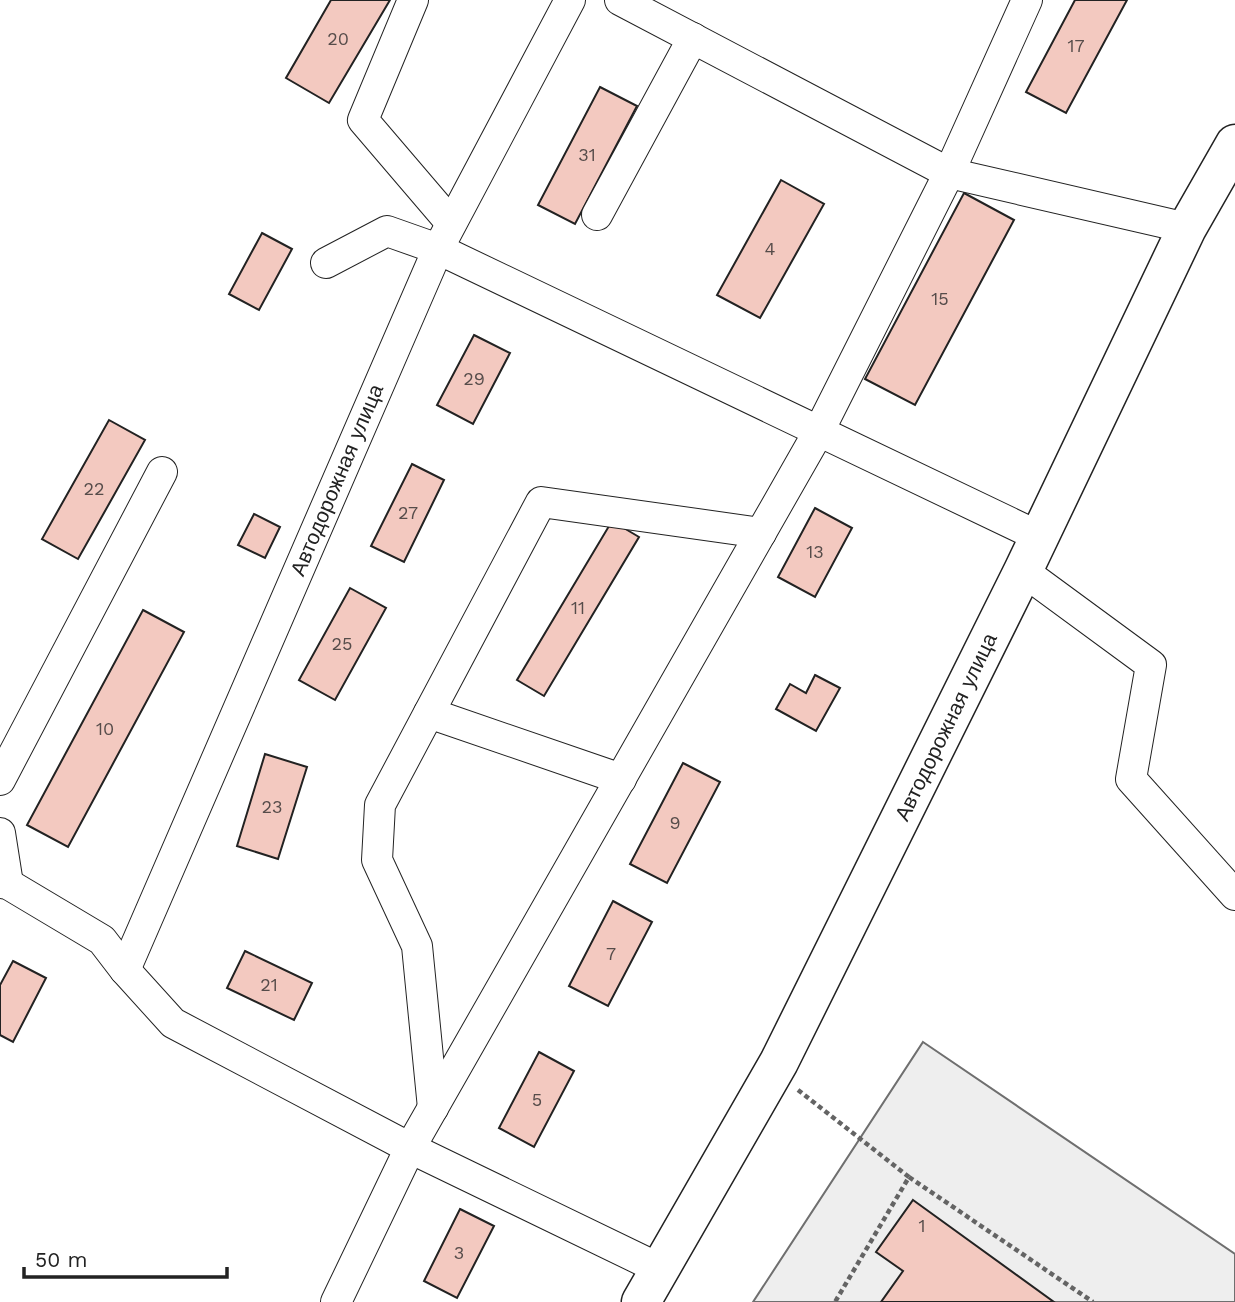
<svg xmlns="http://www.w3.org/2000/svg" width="1235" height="1302" viewBox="0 0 1235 1302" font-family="'Work Sans',sans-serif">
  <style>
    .green { fill: #eee; stroke: #6f6f6f; stroke-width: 2 }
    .building { fill: #f3c9c0; stroke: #222; stroke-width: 2 }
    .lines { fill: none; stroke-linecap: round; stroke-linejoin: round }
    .minor-casing { stroke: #222; stroke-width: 32 }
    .major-casing { stroke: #222; stroke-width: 41 }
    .path { stroke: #646464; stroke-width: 4.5; stroke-dasharray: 5 3.5; stroke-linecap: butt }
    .minor { stroke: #fff; stroke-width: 30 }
    .major { stroke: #fff; stroke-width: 38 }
    .labels { text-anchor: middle; stroke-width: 5; stroke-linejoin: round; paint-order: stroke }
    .number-label { font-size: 18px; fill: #564c4a }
    .street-label { font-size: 21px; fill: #222; stroke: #fff }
  </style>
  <rect width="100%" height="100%" fill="#fff"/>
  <polygon class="green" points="923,1042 1235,1254 1235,1302 753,1302"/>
  <g class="building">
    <polygon points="331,0 390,0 329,103 286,78"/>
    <polygon points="1075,0 1127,0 1066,113 1026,92"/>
    <polygon points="600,87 637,106 575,224 538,205"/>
    <polygon points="781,180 824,204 760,318 717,295"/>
    <polygon points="964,193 1014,220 915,405 865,379"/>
    <polygon points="262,233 292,249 259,310 229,294"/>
    <polygon points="474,335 510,353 473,424 437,405"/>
    <polygon points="109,420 145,440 78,559 42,539"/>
    <polygon points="412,464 444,480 404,562 371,546"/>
    <polygon points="815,508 852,528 815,597 778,577"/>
    <polygon points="254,514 280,527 265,558 238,545"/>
    <polygon points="612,521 639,537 544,696 517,680"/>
    <polygon points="350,588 386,608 335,700 299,680"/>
    <polygon points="143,610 184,632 68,847 27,825"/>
    <polygon points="815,675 840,688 816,731 776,709 790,684 806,693"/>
    <polygon points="265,754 307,767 278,859 237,846"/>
    <polygon points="683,763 720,782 667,883 630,864"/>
    <polygon points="613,901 652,922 608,1006 569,986"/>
    <polygon points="245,951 312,983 294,1020 227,988"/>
    <polygon points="13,961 46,978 13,1042 0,1035 0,985"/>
    <polygon points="539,1052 574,1071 534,1147 499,1128"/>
    <polygon points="913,1200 1054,1302 881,1302 903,1271 876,1252"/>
    <polygon points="460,1209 494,1226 457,1298 424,1281"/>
  </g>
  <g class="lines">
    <defs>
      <g id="minor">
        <polyline points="413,0 363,120 451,223"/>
        <polyline points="620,0 949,173 1187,228"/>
        <polyline points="597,215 693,38"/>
        <polyline points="326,263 387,231 438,249 1040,537"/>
        <polyline points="1023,571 1151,665 1131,779 1235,895"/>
        <polyline points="429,713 621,779"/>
        <polyline points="0,780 162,472"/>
        <polyline points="0,833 8,884"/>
        <polyline points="0,883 8,884 102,940 125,970 173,1023 410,1148 660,1269"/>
        <polyline points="125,970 438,249 570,0"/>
        <polyline points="433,1108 417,946 377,860 380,805 541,502 761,533"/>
        <polyline points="336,1302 410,1148 819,431 949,173 1027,0"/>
      </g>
      <polyline id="major" points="641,1302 779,1062 1023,571 1187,228 1235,144"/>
    </defs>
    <use href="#minor" class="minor-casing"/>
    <use href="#major" class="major-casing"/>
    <g class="path">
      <polyline points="798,1090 909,1177 835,1302"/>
      <polyline points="909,1177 1093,1302"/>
    </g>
    <use href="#minor" class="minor"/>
    <use href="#major" class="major"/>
  </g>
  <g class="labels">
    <g class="number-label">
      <text x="338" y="45">20</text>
      <text x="1076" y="52">17</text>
      <text x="587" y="161">31</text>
      <text x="770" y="255">4</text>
      <text x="940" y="305">15</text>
      <text x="474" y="385">29</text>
      <text x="94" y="495">22</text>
      <text x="408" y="519">27</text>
      <text x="815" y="558">13</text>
      <text x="578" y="614">11</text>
      <text x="342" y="650">25</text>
      <text x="105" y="735">10</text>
      <text x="272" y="813">23</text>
      <text x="675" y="829">9</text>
      <text x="611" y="960">7</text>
      <text x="269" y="991">21</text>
      <text x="537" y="1106">5</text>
      <text x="922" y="1232">1</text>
      <text x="459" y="1259">3</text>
    </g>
    <g class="street-label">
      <text transform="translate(337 480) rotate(-67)" y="7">Автодорожная улица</text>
      <text transform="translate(946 727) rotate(-64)" y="7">Автодорожная улица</text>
    </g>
  </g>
  <path d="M24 1267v10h203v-10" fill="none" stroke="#222222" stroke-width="3.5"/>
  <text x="35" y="1267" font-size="21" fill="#222222" stroke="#ffffff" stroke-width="5" paint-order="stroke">50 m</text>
</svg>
